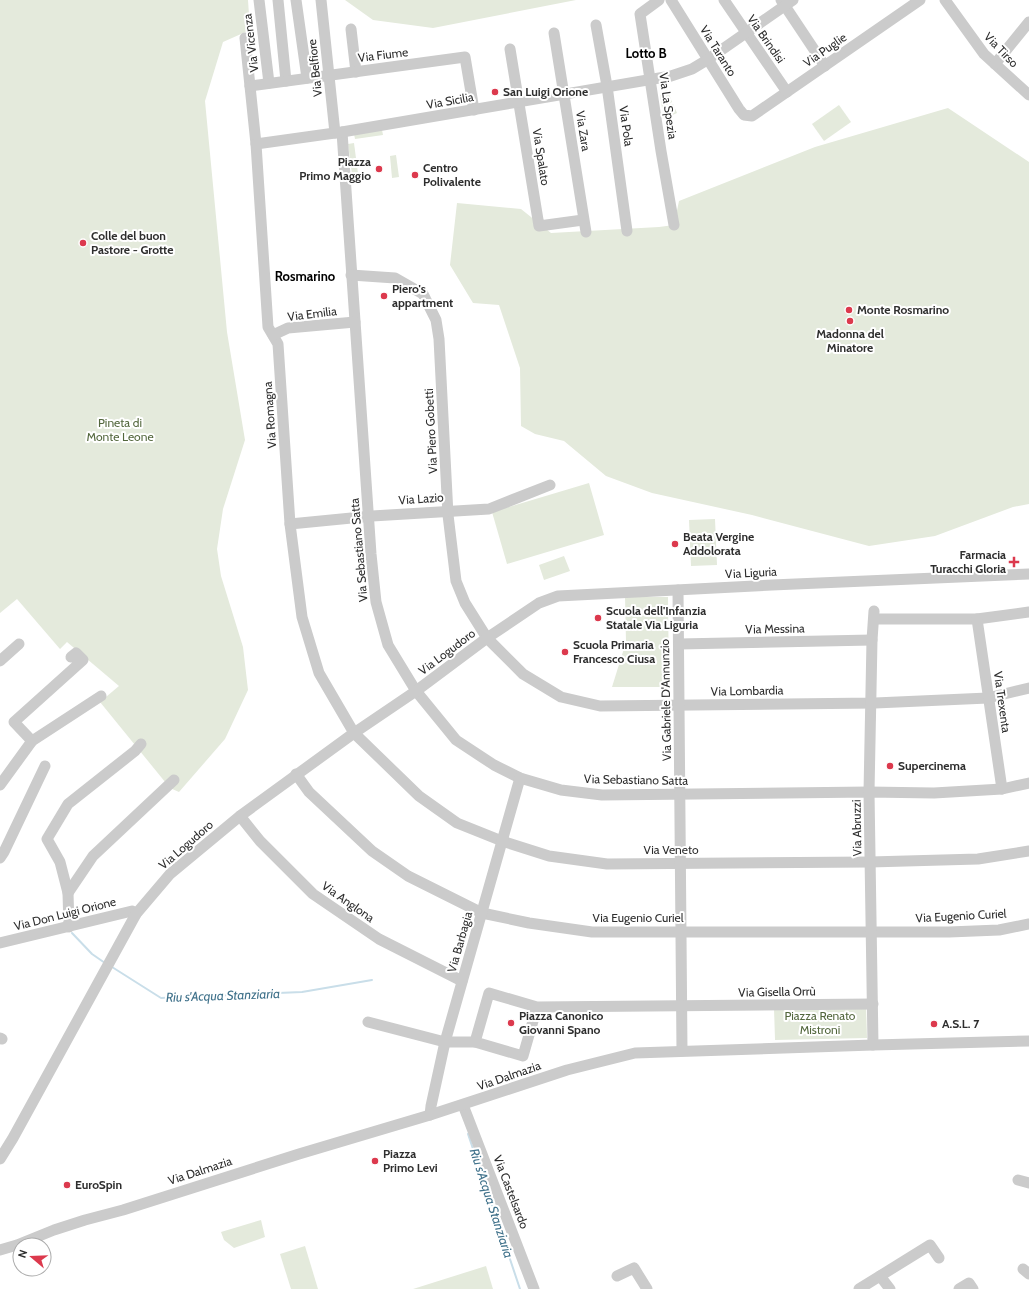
<svg xmlns="http://www.w3.org/2000/svg" width="1029" height="1289" viewBox="0 0 1029 1289" font-family="Cabin,sans-serif">
  <style>
    .green { fill: #e4eadc }
    .lines { fill: none; stroke-linecap: round; stroke-linejoin: round }
    .stream { stroke: #c9dee9; stroke-width: 2 }
    .minor { stroke: #cbcbcb; stroke-width: 11 }
    .poi-dot { fill: #dc394d; stroke: #fff; stroke-width: 1.5 }
    .labels { text-anchor: middle; stroke-width: 4; stroke-linejoin: round; paint-order: stroke }
    .street-label { font-size: 12px; fill: #2e2e2e; stroke: #fff }
    .poi-label { font-size: 12px; font-weight: bold; fill: #2e2e2e; stroke: #fff; text-anchor: start }
    .park-label { font-size: 12px; fill: #53673d; stroke: #fff }
    .neighbourhood-label { font-size: 13px; font-weight: bold; fill: #000; stroke: #fff }
    .water-label { font-size: 13px; font-style: italic; fill: #40728b; stroke: #fff }
  </style>
  <rect width="100%" height="100%" fill="#fff"/>
  <g class="green">
    <polygon points="0,0 248,0 250,30 223,42 205,101 227,332 245,440 223,509 217,549 221,576 243,647 248,690 225,739 179,792 170,788 100,702 119,686 67,642 60,649 17,599 0,613"/>
    <polygon points="345,0 576,0 433,28 373,20"/>
    <polygon points="667,89 672,102 662,108 660,95"/>
    <polygon points="673,104 677,113 664,119 663,112"/>
    <polygon points="839,105 851,122 824,141 812,124"/>
    <polygon points="948,108 1029,162 1029,504 1013,507 935,536 869,546 752,515 652,493 606,476 564,441 535,434 521,426 520,368 499,305 473,303 450,265 457,203 521,209 551,233 659,227 674,225 679,201 815,147"/>
    <polygon points="382,130 383,135 355,139 354,134"/>
    <polygon points="354,143 359,181 353,182 348,144"/>
    <polygon points="396,155 399,177 392,178 390,156"/>
    <polygon points="589,483 604,535 507,564 492,512"/>
    <polygon points="715,519 717,565 691,566 689,520"/>
    <polygon points="564,556 570,571 544,580 539,565"/>
    <polygon points="625,597 668,597 669,687 612,687 626,642"/>
    <polygon points="866,1006 867,1038 775,1040 774,1008"/>
    <polygon points="261,1220 265,1237 234,1248 224,1240 221,1232"/>
    <polygon points="305,1246 318,1289 291,1289 280,1254"/>
    <polygon points="486,1266 493,1289 413,1289"/>
  </g>
  <g class="lines">
    <g class="stream">
      <polyline points="72,933 92,954 105,963"/>
      <polyline points="112,967 161,998 302,992 372,980"/>
      <polyline points="468,1134 520,1289"/>
    </g>
    <g class="minor">
      <polyline points="259,0 269,83"/>
      <polyline points="278,0 286,81"/>
      <polyline points="296,0 307,78"/>
      <polyline points="321,0 335,133"/>
      <polyline points="659,0 640,14 661,151 674,225"/>
      <polyline points="671,0 739,109 744,115 752,116 920,0"/>
      <polyline points="724,0 787,92"/>
      <polyline points="781,0 825,66"/>
      <polyline points="945,0 984,54 1029,95"/>
      <polyline points="596,25 607,86 627,231"/>
      <polyline points="351,29 356,72"/>
      <polyline points="554,33 586,232"/>
      <polyline points="245,38 256,144 268,327 278,344 290,524 302,617 319,673 354,733 419,796 457,823 502,841 549,856 607,864 870,862 978,859 1029,851"/>
      <polyline points="510,49 539,226 583,220"/>
      <polyline points="995,64 1029,22"/>
      <polyline points="250,86 465,57 474,110"/>
      <polyline points="342,132 371,554 376,602 388,645 416,691 456,740 494,765 520,778 561,790 602,795 869,792 934,793 1002,789 1029,783"/>
      <polyline points="256,144 342,132 671,76 692,69 707,60 793,0"/>
      <polyline points="351,275 395,278 423,294 436,320 439,339 448,515 456,581 465,603 487,638 523,674 561,697 600,706 875,703 988,698 1029,688"/>
      <polyline points="273,335 288,328 355,322"/>
      <polyline points="290,524 372,516 489,509 550,485"/>
      <polyline points="678,590 682,1051"/>
      <polyline points="874,619 977,619 1029,612"/>
      <polyline points="977,619 1002,789"/>
      <polyline points="679,644 872,640"/>
      <polyline points="0,661 19,644"/>
      <polyline points="32,741 14,722 83,660 76,653 71,657"/>
      <polyline points="296,774 309,792 372,851 408,876 482,913 529,923 592,932 949,932 999,930 1029,924"/>
      <polyline points="0,785 32,741 101,696"/>
      <polyline points="240,816 260,841 313,894 379,939 462,981"/>
      <polyline points="0,858 4,852 45,766"/>
      <polyline points="68,893 93,856 174,780"/>
      <polyline points="69,927 68,893 60,862 47,839 68,804 135,751 141,744"/>
      <polyline points="0,943 132,911 136,914"/>
      <polyline points="537,1007 523,1056 475,1042 489,993 537,1007 873,1004"/>
      <polyline points="368,1022 445,1042 475,1042"/>
      <polyline points="0,1038 2,1039"/>
      <polyline points="873,1045 869,792 872,640 874,611"/>
      <polyline points="463,1105 534,1289"/>
      <polyline points="430,1115 431,1106 445,1042 520,778"/>
      <polyline points="0,1159 13,1138 136,914 170,874 240,816 354,733 416,691 487,638 539,603 558,596 772,585 1029,574"/>
      <polyline points="1018,1180 1029,1183"/>
      <polyline points="0,1250 17,1245 54,1230 85,1220 123,1210 299,1154 430,1115 567,1070 635,1053 873,1045 1029,1041"/>
      <polyline points="1023,1269 1029,1274"/>
      <polyline points="617,1276 634,1268 647,1289"/>
      <polyline points="880,1276 890,1289"/>
      <polyline points="859,1289 930,1245 939,1258"/>
      <polyline points="959,1289 969,1283 973,1289"/>
    </g>
  </g>
  <g class="poi-dot">
    <circle cx="495" cy="92" r="4"/>
    <circle cx="379" cy="169" r="4"/>
    <circle cx="415" cy="175" r="4"/>
    <circle cx="83" cy="243" r="4"/>
    <circle cx="384" cy="296" r="4"/>
    <circle cx="849" cy="310" r="4"/>
    <circle cx="850" cy="321" r="4"/>
    <circle cx="675" cy="544" r="4"/>
    <path d="M1012 556h4v4h4v4h-4v4h-4v-4h-4v-4h4z"/>
    <circle cx="598" cy="618" r="4"/>
    <circle cx="565" cy="652" r="4"/>
    <circle cx="890" cy="766" r="4"/>
    <circle cx="511" cy="1023" r="4"/>
    <circle cx="934" cy="1024" r="4"/>
    <circle cx="375" cy="1161" r="4"/>
    <circle cx="67" cy="1185" r="4"/>
  </g>
  <g class="labels">
    <g class="street-label">
      <text transform="translate(766 39) rotate(55)" y="4">Via Brindisi</text>
      <text transform="translate(251 43) rotate(-97)" y="4">Via Vicenza</text>
      <text transform="translate(825 50) rotate(-35)" y="4">Via Puglie</text>
      <text transform="translate(1001 50) rotate(46)" y="4">Via Tirso</text>
      <text transform="translate(718 51) rotate(58)" y="4">Via Taranto</text>
      <text transform="translate(383 55) rotate(-7)" y="4">Via Fiume</text>
      <text transform="translate(315 68) rotate(-96)" y="4">Via Belfiore</text>
      <text transform="translate(450 101) rotate(-10)" y="4">Via Sicilia</text>
      <text transform="translate(668 106) rotate(82)" y="4">Via La Spezia</text>
      <text transform="translate(626 126) rotate(82)" y="4">Via Pola</text>
      <text transform="translate(583 131) rotate(81)" y="4">Via Zara</text>
      <text transform="translate(541 157) rotate(81)" y="4">Via Spalato</text>
      <text transform="translate(312 314) rotate(-7)" y="4">Via Emilia</text>
      <text transform="translate(270 415) rotate(-94)" y="4">Via Romagna</text>
      <text transform="translate(431 431) rotate(-93)" y="4">Via Piero Gobetti</text>
      <text transform="translate(421 499) rotate(-4)" y="4">Via Lazio</text>
      <text transform="translate(359 550) rotate(-95)" y="4">Via Sebastiano Satta</text>
      <text transform="translate(751 573) rotate(-3)" y="4">Via Liguria</text>
      <text transform="translate(775 629) rotate(-1)" y="4">Via Messina</text>
      <text transform="translate(447 652) rotate(-37)" y="4">Via Logudoro</text>
      <text transform="translate(747 691) rotate(-1)" y="4">Via Lombardia</text>
      <text transform="translate(666 700) rotate(-91)" y="4">Via Gabriele D'Annunzio</text>
      <text transform="translate(1002 702) rotate(82)" y="4">Via Trexenta</text>
      <text transform="translate(636 780) rotate(1)" y="4">Via Sebastiano Satta</text>
      <text transform="translate(857 828) rotate(-91)" y="4">Via Abruzzi</text>
      <text transform="translate(186 845) rotate(-41)" y="4">Via Logudoro</text>
      <text x="671" y="854">Via Veneto</text>
      <text transform="translate(348 902) rotate(35)" y="4">Via Anglona</text>
      <text transform="translate(65 914) rotate(-14)" y="4">Via Don Luigi Orione</text>
      <text transform="translate(961 916) rotate(-3)" y="4">Via Eugenio Curiel</text>
      <text x="638" y="922">Via Eugenio Curiel</text>
      <text transform="translate(460 942) rotate(-74)" y="4">Via Barbagia</text>
      <text transform="translate(777 992) rotate(-1)" y="4">Via Gisella Orrù</text>
      <text transform="translate(509 1076) rotate(-19)" y="4">Via Dalmazia</text>
      <text transform="translate(200 1171) rotate(-18)" y="4">Via Dalmazia</text>
      <text transform="translate(511 1192) rotate(69)" y="4">Via Castelsardo</text>
    </g>
    <g class="poi-label">
      <text x="503" y="96">San Luigi Orione</text>
      <text x="371" y="166" text-anchor="end">Piazza<tspan x="371" dy="14">Primo Maggio</tspan></text>
      <text x="423" y="172">Centro<tspan x="423" dy="14">Polivalente</tspan></text>
      <text x="91" y="240">Colle del buon<tspan x="91" dy="14">Pastore - Grotte</tspan></text>
      <text x="392" y="293">Piero's<tspan x="392" dy="14">appartment</tspan></text>
      <text x="857" y="314">Monte Rosmarino</text>
      <text x="850" y="338" text-anchor="middle">Madonna del<tspan x="850" dy="14">Minatore</tspan></text>
      <text x="683" y="541">Beata Vergine<tspan x="683" dy="14">Addolorata</tspan></text>
      <text x="1006" y="559" text-anchor="end">Farmacia<tspan x="1006" dy="14">Turacchi Gloria</tspan></text>
      <text x="606" y="615">Scuola dell'Infanzia<tspan x="606" dy="14">Statale Via Liguria</tspan></text>
      <text x="573" y="649">Scuola Primaria<tspan x="573" dy="14">Francesco Ciusa</tspan></text>
      <text x="898" y="770">Supercinema</text>
      <text x="519" y="1020">Piazza Canonico<tspan x="519" dy="14">Giovanni Spano</tspan></text>
      <text x="942" y="1028">A.S.L. 7</text>
      <text x="383" y="1158">Piazza<tspan x="383" dy="14">Primo Levi</tspan></text>
      <text x="75" y="1189">EuroSpin</text>
    </g>
    <g class="park-label">
      <text x="120" y="427">Pineta di<tspan x="120" dy="14">Monte Leone</tspan></text>
      <text x="820" y="1020">Piazza Renato<tspan x="820" dy="14">Mistroni</tspan></text>
    </g>
    <g class="neighbourhood-label">
      <text x="646" y="58">Lotto B</text>
      <text x="305" y="281">Rosmarino</text>
    </g>
    <g class="water-label">
      <text transform="translate(223 995) rotate(-2)" y="5">Riu s'Acqua Stanziaria</text>
      <text transform="translate(492 1203) rotate(72)" y="5">Riu s'Acqua Stanziaria</text>
    </g>
  </g>
  <g transform="translate(32 1257) rotate(289)"><circle r="19" fill="#ffffff" stroke="#ababab"/>
  <path d="M0-3L7 15L0 10L-7 15Z" fill="#dc394d"/>
  <text y="-6" font-size="11" font-weight="bold" text-anchor="middle" fill="#2e2e2e">N</text>
  </g>
</svg>
